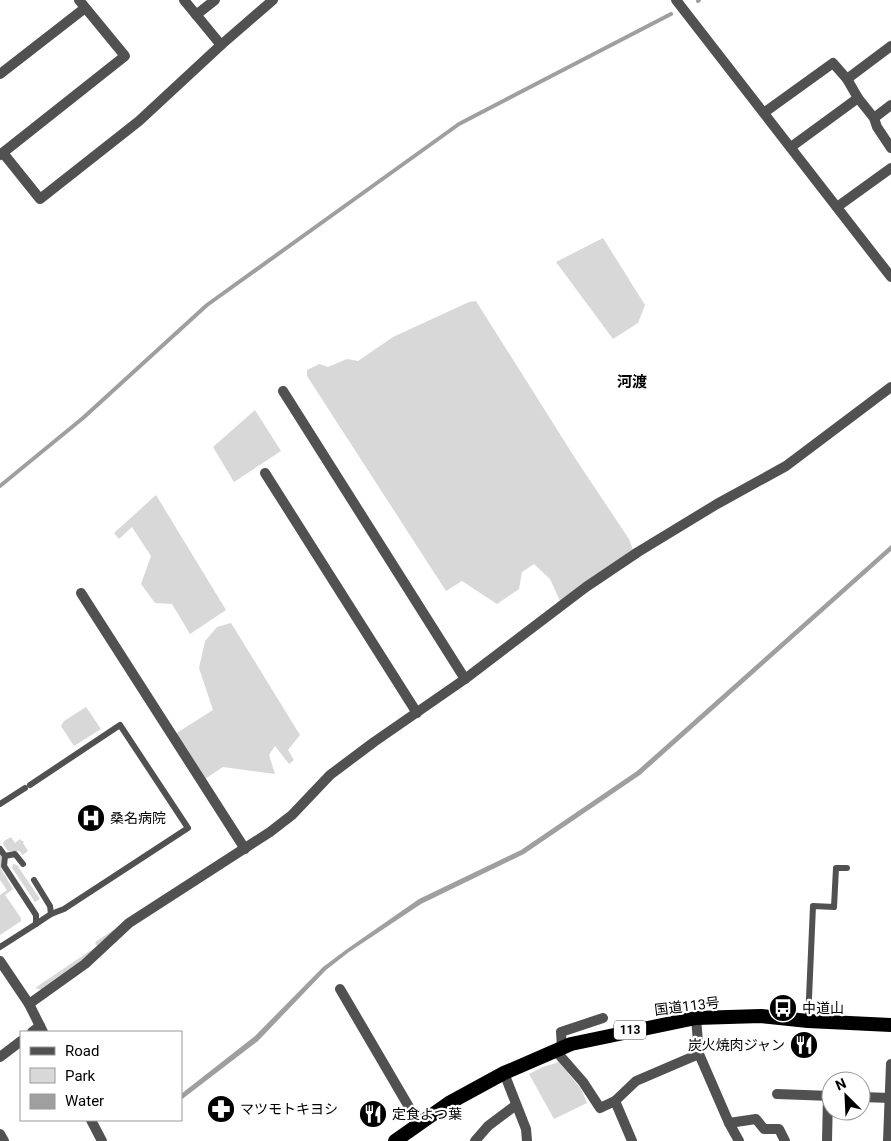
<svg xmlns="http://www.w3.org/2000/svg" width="891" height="1141" viewBox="0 0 891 1141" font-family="Roboto,'Noto Sans JP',sans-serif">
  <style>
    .green { fill: #d8d8d8 }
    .water { fill: #9f9f9f }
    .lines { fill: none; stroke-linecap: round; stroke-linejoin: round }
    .stream { stroke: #9f9f9f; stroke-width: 4 }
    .service { stroke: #515151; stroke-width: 6 }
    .minor { stroke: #515151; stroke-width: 10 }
    .tertiary { stroke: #515151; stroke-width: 10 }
    .trunk { stroke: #000; stroke-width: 14 }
    .labels { text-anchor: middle; stroke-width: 4.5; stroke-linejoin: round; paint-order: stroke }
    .shield { fill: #fff; stroke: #4c4c4c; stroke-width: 1 }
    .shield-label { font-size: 12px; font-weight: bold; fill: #000 }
    .poi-label { font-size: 14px; fill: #000; stroke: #fff; text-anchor: start }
    .street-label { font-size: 14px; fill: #000; stroke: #fff }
    .neighbourhood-label { font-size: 15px; font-weight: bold; fill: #000; stroke: #fff }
  </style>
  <rect width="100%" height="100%" fill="#fff"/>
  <g class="green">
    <polygon points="603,238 645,305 638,323 613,339 556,262"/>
    <polygon points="476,301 575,458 629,539 633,550 560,601 550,579 534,564 522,572 519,589 497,604 462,581 446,591 307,376 307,370 319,364 328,367 347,359 358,361 393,337 469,302"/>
    <polygon points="255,410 281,451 234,482 213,447"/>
    <polygon points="156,495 226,610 190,634 172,604 155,603 141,584 151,556 132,527 119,539 114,533"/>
    <polygon points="231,623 300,735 288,750 294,760 289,764 275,746 269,755 275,774 223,767 205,779 175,734 213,710 199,668 205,641 217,627"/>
    <polygon points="86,707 101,729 74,746 61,726 64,721"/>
    <polygon points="11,837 15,843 20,839 22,841 23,841 24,842 23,843 28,851 23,855 19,851 8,851 3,844 4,841"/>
    <polygon points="0,853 2,856 1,869 13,889 5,895 21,918 21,921 0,935 0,895 7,890 0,880"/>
    <polygon points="13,864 17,865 40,899 35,902 12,868"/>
    <polygon points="126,922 83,961 43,990 35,988 97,946 95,942"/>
    <polygon points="559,1062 581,1089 587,1103 554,1119 529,1074 543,1067"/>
  </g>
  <polygon class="water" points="891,545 891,551 640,775 524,854 421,904 349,952 326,970 258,1041 181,1100 181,1094 255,1036 323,967 347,949 419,899 521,850 637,771"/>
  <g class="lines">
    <g class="stream">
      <polyline points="698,1 699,0"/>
      <polyline points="0,486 83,418 207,305 459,124 671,14"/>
    </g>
    <g class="service">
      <polyline points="30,785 120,725 188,828 64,909 51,914 36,924"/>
      <polyline points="0,804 25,788"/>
      <polyline points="0,849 5,856 4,866 36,915 36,924 0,947"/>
      <polyline points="5,856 15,854 23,864"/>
      <polyline points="34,880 50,906 51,914"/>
      <polyline points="808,1021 813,906 834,907 836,868 847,868"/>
    </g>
    <g class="minor">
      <polyline points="184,0 221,45"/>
      <polyline points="196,15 215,0"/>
      <polyline points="0,74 85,8"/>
      <polyline points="847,79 891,46"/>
      <polyline points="765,112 833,63 847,79 858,98 874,118 877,127 891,148"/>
      <polyline points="874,118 891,105"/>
      <polyline points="791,147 858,98"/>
      <polyline points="3,153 40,199 139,121 221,45 273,0"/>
      <polyline points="0,155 125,56 79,0"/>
      <polyline points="837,207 891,168"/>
      <polyline points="283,391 465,679"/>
      <polyline points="265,473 417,713"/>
      <polyline points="81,593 245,849"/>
      <polyline points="340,989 419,1124"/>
      <polyline points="29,1004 85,964 129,923 270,832 292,815 330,775 374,742 465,679 586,587 638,552 717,504 786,466 891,387"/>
      <polyline points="696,1018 699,1054 729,1123 739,1141"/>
      <polyline points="32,1032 40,1026"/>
      <polyline points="562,1048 561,1032 603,1018"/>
      <polyline points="555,1050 583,1082 600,1108 615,1101 632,1141"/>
      <polyline points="0,1057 21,1041"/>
      <polyline points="504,1073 526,1129 527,1141"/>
      <polyline points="777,1094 831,1096"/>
      <polyline points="861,1097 891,1098"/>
      <polyline points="615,1101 636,1081 699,1054"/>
      <polyline points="729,1123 756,1119 764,1129 779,1129 785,1141"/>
      <polyline points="0,1134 4,1141"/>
      <polyline points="475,1141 488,1126 516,1105"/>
      <polyline points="827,1141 828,1096"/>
      <polyline points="888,1141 891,1064"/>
    </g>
    <g class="tertiary">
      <polyline points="676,0 891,277"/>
      <polyline points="0,961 29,1004 43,1032"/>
      <polyline points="91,1120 102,1141"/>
    </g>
    <polyline class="trunk" points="395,1141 449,1103 504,1073 571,1044 696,1018 761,1016 808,1021 891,1025"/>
  </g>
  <defs>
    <symbol id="hospital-disc" viewBox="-11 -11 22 22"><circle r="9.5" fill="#000" stroke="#fff"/><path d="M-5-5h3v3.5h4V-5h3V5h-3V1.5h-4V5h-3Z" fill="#fff"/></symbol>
    <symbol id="bus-disc" viewBox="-11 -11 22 22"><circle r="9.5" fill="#000" stroke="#fff"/><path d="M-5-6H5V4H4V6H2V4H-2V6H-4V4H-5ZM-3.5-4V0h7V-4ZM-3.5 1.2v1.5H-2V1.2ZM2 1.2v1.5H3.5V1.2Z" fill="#fff"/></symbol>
    <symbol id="restaurant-disc" viewBox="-11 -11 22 22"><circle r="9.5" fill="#000" stroke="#fff"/><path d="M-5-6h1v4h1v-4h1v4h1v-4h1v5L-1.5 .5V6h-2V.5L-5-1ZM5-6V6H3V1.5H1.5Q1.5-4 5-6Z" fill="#fff"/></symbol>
    <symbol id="pharmacy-disc" viewBox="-11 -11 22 22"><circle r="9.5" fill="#000" stroke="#fff"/><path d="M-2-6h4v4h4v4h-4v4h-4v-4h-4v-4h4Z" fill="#fff"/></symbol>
  </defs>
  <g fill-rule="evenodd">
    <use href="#hospital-disc" x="75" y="802" width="32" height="32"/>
    <use href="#bus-disc" x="767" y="992" width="32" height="32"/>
    <use href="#restaurant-disc" x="788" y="1029" width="32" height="32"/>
    <use href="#pharmacy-disc" x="205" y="1093" width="32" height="32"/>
    <use href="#restaurant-disc" x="357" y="1098" width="32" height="32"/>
  </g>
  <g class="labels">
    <rect class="shield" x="614" y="1020.5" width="32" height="19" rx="4"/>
    <g class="shield-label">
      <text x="630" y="1034">113</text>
    </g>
    <g class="poi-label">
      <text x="110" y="823">桑名病院</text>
      <text x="802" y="1013">中道山</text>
      <text x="785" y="1050" text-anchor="end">炭火焼肉ジャン</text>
      <text x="240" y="1114">マツモトキヨシ</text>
      <text x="392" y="1119">定食よつ葉</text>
    </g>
    <g class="street-label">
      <text transform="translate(687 1006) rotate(-7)" y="5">国道113号</text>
    </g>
    <g class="neighbourhood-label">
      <text x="632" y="387">河渡</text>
    </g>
  </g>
  <rect x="20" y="1031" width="162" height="90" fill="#ffffff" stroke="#999999"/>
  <rect x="30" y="1047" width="25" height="8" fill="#515151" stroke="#999999"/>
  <text x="65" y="1056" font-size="15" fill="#000000">Road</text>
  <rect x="30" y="1068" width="25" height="15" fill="#d8d8d8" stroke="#999999"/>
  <text x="65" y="1081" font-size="15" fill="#000000">Park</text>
  <rect x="30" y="1094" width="25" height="15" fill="#9f9f9f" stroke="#999999"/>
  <text x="65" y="1106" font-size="15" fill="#000000">Water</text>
  <g transform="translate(846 1096) rotate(336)"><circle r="24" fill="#ffffff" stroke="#999999"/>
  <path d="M0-4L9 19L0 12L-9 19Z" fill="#000000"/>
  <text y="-8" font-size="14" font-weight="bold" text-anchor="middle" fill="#000000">N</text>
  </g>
</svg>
